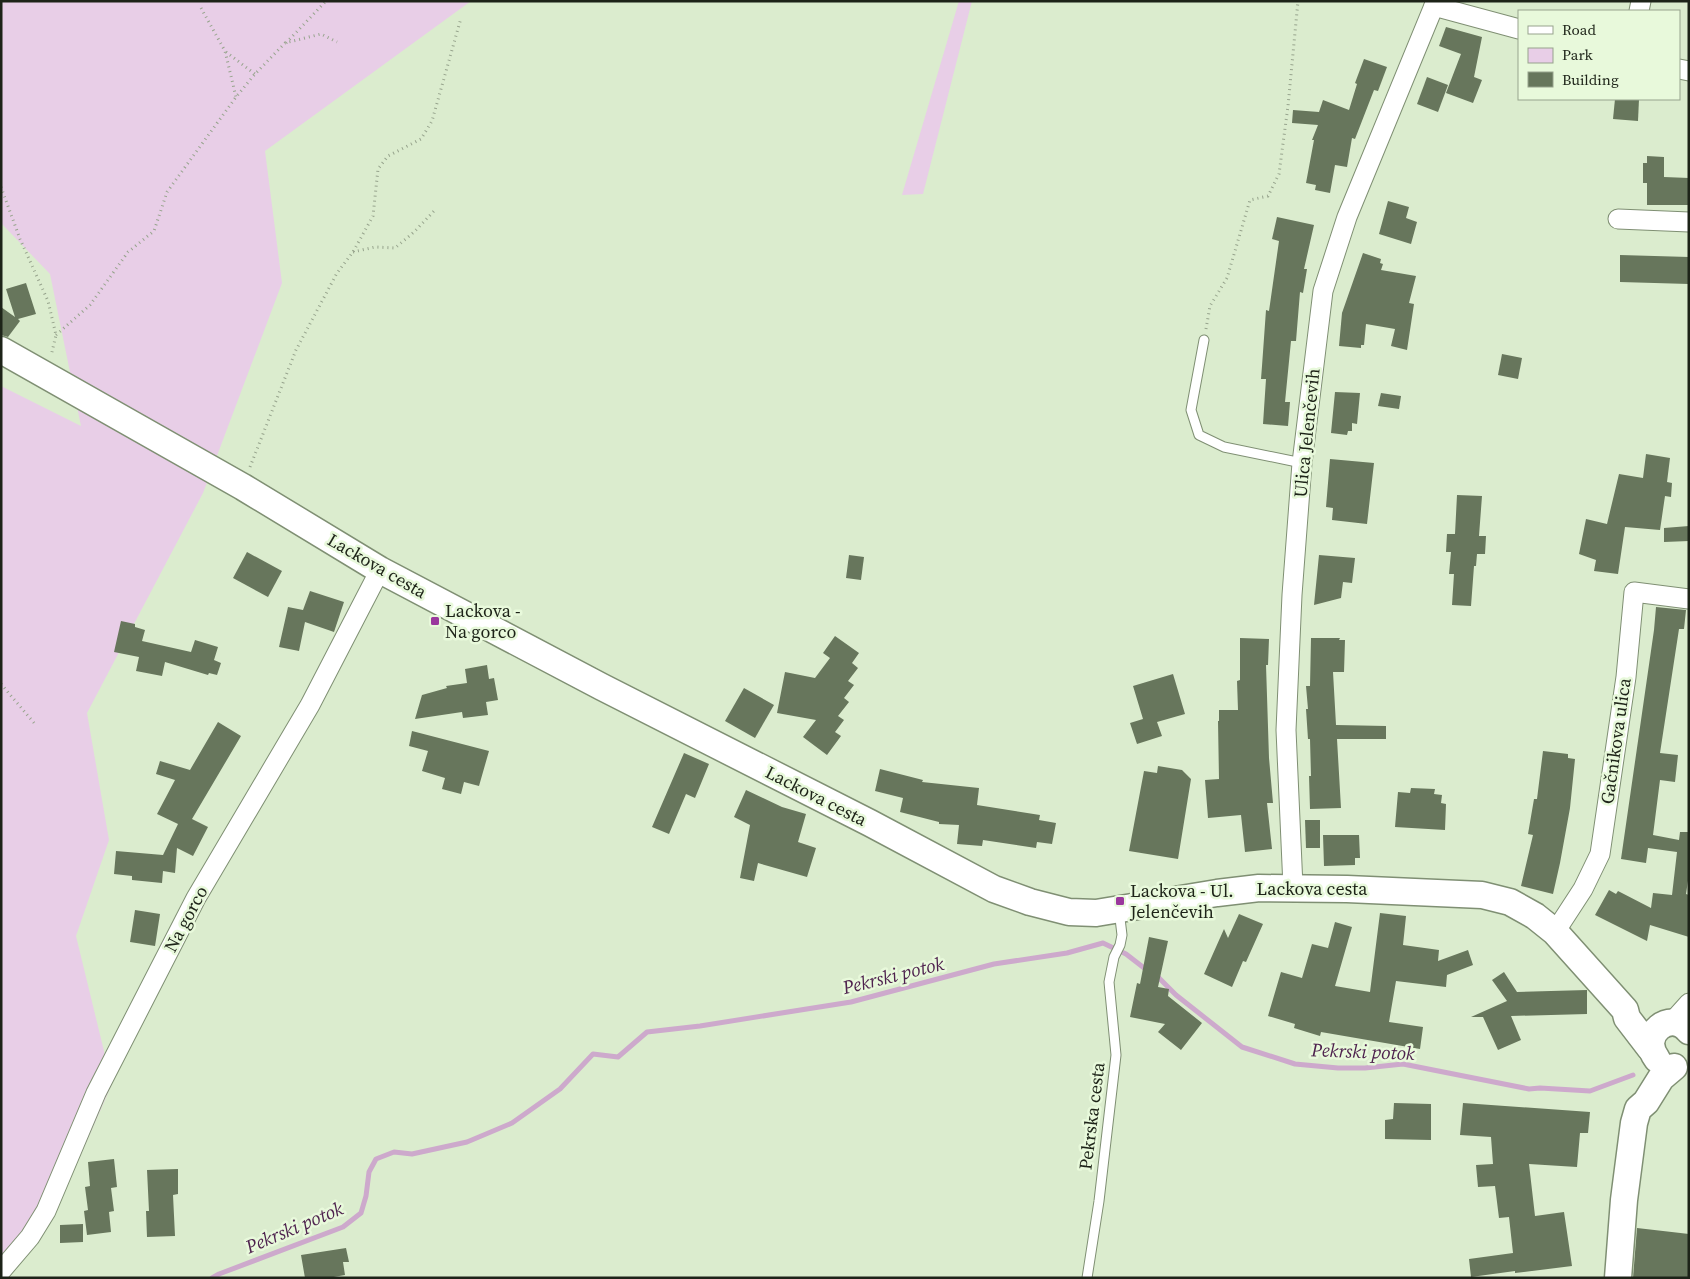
<svg xmlns="http://www.w3.org/2000/svg" width="1690" height="1279" viewBox="0 0 1690 1279" font-family="'Source Serif 4',serif">
  <style>
    .green { fill: #e8cee7 }
    .lines { fill: none; stroke-linecap: round; stroke-linejoin: round }
    .stream { stroke: #cda9cc; stroke-width: 5 }
    .building { fill: #67765c }
    .lane-casing { stroke: #7f8f73; stroke-width: 11 }
    .street-casing { stroke: #7f8f73; stroke-width: 21 }
    .secondary-casing { stroke: #7f8f73; stroke-width: 29 }
    .path { stroke: #97a48d; stroke-width: 3; stroke-dasharray: 1 4; stroke-linecap: butt }
    .lane { stroke: #fff; stroke-width: 9 }
    .street { stroke: #fff; stroke-width: 19 }
    .secondary { stroke: #fff; stroke-width: 26 }
    .poi-dot { fill: #9a379d; stroke: #e8f9db; stroke-width: 2 }
    .labels { text-anchor: middle; stroke-width: 5; stroke-linejoin: round; paint-order: stroke }
    .street-label { font-size: 18px; fill: #1d2318; stroke: #e8f9db }
    .poi-label { font-size: 18px; fill: #1d2318; stroke: #e8f9db; text-anchor: start }
    .water-label { font-size: 19px; font-style: italic; fill: #4e224e; stroke: #e8f9db }
  </style>
  <rect width="100%" height="100%" fill="#dbecce"/>
  <g class="green">
    <polygon points="1,1 471,1 265,151 282,283 203,493 87,713 109,840 76,936 112,1084 60,1202 5,1278 1,1278 1,386 81,426 50,274 1,223"/>
    <polygon points="959,1 972,1 923,194 902,195"/>
  </g>
  <g class="lines">
    <g class="stream">
      <polyline points="1156,975 1176,995 1242,1047 1295,1064 1338,1068 1365,1068 1403,1064 1529,1089 1540,1088 1590,1091 1633,1075"/>
      <polyline points="212,1278 219,1274 343,1227 361,1213 366,1196 369,1172 376,1159 394,1152 412,1154 467,1142 512,1123 560,1089 593,1054 618,1057 647,1032 700,1026 851,1002 994,964 1067,953 1103,943 1126,954 1148,971"/>
    </g>
  </g>
  <g class="building">
    <polygon points="1446,27 1482,37 1474,77 1482,80 1473,103 1446,93 1461,54 1439,46"/>
    <polygon points="1364,59 1387,67 1378,91 1374,90 1355,139 1352,138 1347,167 1335,165 1330,193 1315,190 1316,185 1306,183 1314,140 1312,140 1318,125 1292,123 1293,110 1319,112 1323,100 1349,110 1357,84 1355,83"/>
    <polygon points="1427,77 1448,85 1438,112 1417,104"/>
    <polygon points="1615,99 1639,99 1638,121 1613,119"/>
    <polygon points="1647,156 1664,157 1664,177 1689,178 1689,205 1647,205 1647,183 1643,183 1643,163 1647,163"/>
    <polygon points="1388,201 1409,207 1406,218 1417,222 1411,244 1379,234"/>
    <polygon points="1277,217 1314,225 1304,269 1307,269 1303,293 1300,292 1296,341 1291,341 1285,402 1290,402 1288,426 1263,424 1266,379 1261,379 1262,366 1266,310 1269,311 1279,241 1272,239"/>
    <polygon points="1363,253 1381,259 1380,263 1383,264 1381,270 1416,276 1409,303 1414,304 1407,350 1391,346 1395,329 1366,324 1364,345 1361,345 1361,348 1339,346 1342,313"/>
    <polygon points="1620,255 1689,257 1689,284 1620,282"/>
    <polygon points="26,283 36,314 18,319 20,321 8,337 1,335 1,307 15,317 6,289"/>
    <polygon points="1502,354 1522,358 1518,379 1498,375"/>
    <polygon points="1335,392 1360,393 1357,424 1352,423 1352,431 1348,431 1347,435 1331,433"/>
    <polygon points="1381,393 1401,396 1399,409 1378,406"/>
    <polygon points="1646,454 1670,458 1667,482 1672,483 1671,497 1665,496 1660,530 1625,527 1618,574 1594,571 1596,560 1579,554 1586,519 1607,524 1619,474 1643,478"/>
    <polygon points="1330,459 1374,463 1367,524 1332,520 1333,508 1326,507"/>
    <polygon points="1457,495 1482,496 1479,536 1486,536 1485,554 1477,554 1476,566 1474,566 1471,606 1452,605 1454,574 1449,574 1451,552 1446,552 1447,534 1455,534"/>
    <polygon points="1689,526 1689,541 1664,542 1664,528"/>
    <polygon points="247,552 282,571 268,597 233,578"/>
    <polygon points="849,555 864,557 861,580 846,578"/>
    <polygon points="1319,555 1355,558 1352,583 1343,582 1341,598 1314,605"/>
    <polygon points="310,591 344,602 334,632 305,622 299,651 279,647 288,607 303,610"/>
    <polygon points="1656,607 1686,610 1684,629 1679,629 1660,753 1678,755 1675,782 1660,780 1653,835 1679,840 1680,832 1689,832 1689,874 1686,894 1689,895 1689,937 1650,925 1647,941 1595,915 1609,890 1616,894 1618,891 1651,908 1653,893 1672,895 1677,852 1648,848 1646,863 1621,859 1654,630"/>
    <polygon points="121,621 135,624 135,627 145,630 142,641 191,652 195,640 218,647 214,660 221,663 217,675 209,673 208,675 165,662 162,676 136,671 139,657 114,652"/>
    <polygon points="835,636 859,653 852,663 858,668 848,681 854,685 844,698 849,702 838,716 844,720 835,732 841,736 827,755 803,737 816,720 777,713 785,672 815,678 830,658 823,653"/>
    <polygon points="1240,638 1269,639 1268,665 1266,665 1269,758 1273,803 1267,803 1272,849 1245,852 1241,815 1208,818 1205,780 1219,779 1218,721 1219,721 1219,710 1238,710 1237,681 1240,680"/>
    <polygon points="1311,638 1340,638 1339,640 1345,640 1344,672 1333,672 1336,725 1386,726 1386,739 1337,739 1341,808 1310,809 1309,776 1311,776 1310,739 1308,739 1306,709 1308,709 1306,686 1310,686"/>
    <polygon points="487,665 489,679 494,678 498,700 486,702 488,715 463,718 462,712 415,719 422,695 447,688 446,686 467,683 465,669"/>
    <polygon points="1173,674 1185,714 1157,722 1162,736 1137,744 1130,723 1143,719 1133,686"/>
    <polygon points="744,688 774,705 755,738 725,721"/>
    <polygon points="218,722 241,736 192,819 208,827 193,856 177,848 175,873 163,871 162,883 132,880 132,876 114,874 116,851 163,855 178,824 157,814 175,780 156,774 160,761 190,770"/>
    <polygon points="412,731 489,751 479,786 464,782 461,794 442,789 445,778 422,771 428,751 409,746"/>
    <polygon points="1543,751 1568,754 1568,758 1575,759 1570,808 1560,863 1553,894 1521,886 1533,835 1528,834 1534,799 1537,799"/>
    <polygon points="684,753 709,764 695,798 686,794 669,834 652,827"/>
    <polygon points="1158,766 1182,770 1191,779 1178,859 1129,851 1144,771 1157,773"/>
    <polygon points="880,769 923,780 922,782 979,788 977,805 1040,815 1039,820 1056,823 1052,844 1037,842 1036,848 983,840 982,846 957,844 959,825 939,824 939,822 900,812 903,798 875,791"/>
    <polygon points="1411,788 1435,789 1434,794 1442,795 1441,803 1446,804 1445,830 1395,827 1398,792 1410,793"/>
    <polygon points="746,790 782,807 806,814 798,842 816,848 807,877 758,863 754,881 740,878 750,825 734,817"/>
    <polygon points="1305,820 1320,820 1320,848 1306,848"/>
    <polygon points="1323,835 1359,835 1360,858 1355,858 1355,865 1324,866"/>
    <polygon points="135,910 160,914 155,946 130,942"/>
    <polygon points="1380,913 1406,916 1403,945 1439,950 1438,961 1468,950 1473,965 1447,975 1446,987 1396,981 1389,1022 1423,1027 1420,1049 1321,1032 1320,1036 1294,1028 1295,1024 1268,1016 1281,972 1302,978 1312,944 1328,948 1335,922 1352,927 1335,986 1370,992"/>
    <polygon points="1239,914 1263,924 1246,962 1243,961 1232,987 1204,974 1224,929 1228,938"/>
    <polygon points="1149,937 1168,941 1158,987 1169,989 1168,996 1202,1023 1181,1050 1158,1032 1165,1024 1130,1017 1137,983 1140,984"/>
    <polygon points="1504,972 1517,992 1587,990 1587,1014 1511,1016 1521,1040 1498,1050 1483,1017 1471,1017 1507,1001 1492,980"/>
    <polygon points="1394,1103 1431,1104 1431,1140 1385,1139 1385,1120 1393,1119"/>
    <polygon points="1463,1103 1590,1112 1588,1133 1580,1133 1577,1167 1529,1164 1535,1216 1564,1212 1572,1266 1515,1273 1515,1271 1471,1277 1469,1259 1513,1253 1509,1217 1499,1218 1495,1186 1478,1187 1476,1165 1493,1164 1491,1137 1460,1135"/>
    <polygon points="114,1159 117,1187 111,1188 114,1211 109,1212 111,1232 87,1235 84,1211 88,1210 85,1187 90,1186 88,1162"/>
    <polygon points="178,1169 178,1194 173,1195 175,1236 147,1237 146,1211 149,1211 147,1170"/>
    <polygon points="83,1224 83,1242 60,1243 60,1225"/>
    <polygon points="1637,1228 1689,1234 1689,1278 1633,1278"/>
    <polygon points="346,1248 349,1262 343,1262 345,1275 328,1278 305,1278 301,1255"/>
  </g>
  <g class="lines">
    <defs>
      <g id="lane">
        <polyline points="1204,340 1191,410 1199,435 1224,447 1302,463"/>
        <polyline points="1087,1278 1099,1201 1116,1055 1109,982 1114,957 1120,945 1122,935 1119,910"/>
      </g>
      <g id="street">
        <polyline points="1434,6 1519,29"/>
        <polyline points="1639,11 1641,1"/>
        <polyline points="1679,69 1689,71"/>
        <polyline points="1618,219 1689,222"/>
        <polyline points="1293,887 1286,730 1292,595 1302,463 1323,291 1347,217 1436,1"/>
        <polyline points="1555,932 1583,889 1600,854 1626,677 1634,592 1689,599"/>
        <polyline points="1671,1023 1689,1003"/>
        <polyline points="1,1271 30,1237 46,1211 96,1093 196,898 310,705 380,570"/>
      </g>
      <g id="secondary">
        <polyline points="1,350 243,487 380,570 602,687 870,823 994,889 1030,902 1069,912 1096,913 1217,893 1259,888 1347,889 1482,895 1510,902 1535,916 1555,932 1625,1010 1627,1018 1650,1048"/>
        <path d="M1657 1059C1638 1034 1671 1009 1689 1031"/>
        <polyline points="1618,1278 1624,1200 1634,1123 1638,1109 1646,1102 1661,1078 1674,1067"/>
      </g>
    </defs>
    <use href="#lane" class="lane-casing"/>
    <use href="#street" class="street-casing"/>
    <use href="#secondary" class="secondary-casing"/>
    <g class="path">
      <polyline points="201,8 225,51 236,97"/>
      <polyline points="286,43 326,1"/>
      <polyline points="226,52 255,74"/>
      <polyline points="1,187 20,239 48,301 56,335 51,356"/>
      <polyline points="353,252 375,247 395,248 414,232 435,210"/>
      <polyline points="1206,329 1210,306 1227,278 1250,200 1268,196 1279,174 1288,106 1298,1"/>
      <polyline points="56,335 90,305 128,252 154,231 167,192 236,97 255,74 285,43 321,34 337,42"/>
      <polyline points="250,467 296,350 337,273 353,252 373,216 378,169 388,156 421,139 432,121 461,18"/>
      <polyline points="1,684 35,724"/>
    </g>
    <use href="#lane" class="lane"/>
    <use href="#street" class="street"/>
    <use href="#secondary" class="secondary"/>
  </g>
  <g class="poi-dot">
    <rect x="430" y="616" width="10" height="10" rx="2.5"/>
    <rect x="1115" y="896" width="10" height="10" rx="2.5"/>
  </g>
  <g class="labels">
    <g class="street-label">
      <text transform="translate(1307 433) rotate(-84)" y="6">Ulica Jelenčevih</text>
      <text transform="translate(377 566) rotate(30)" y="6">Lackova cesta</text>
      <text transform="translate(1616 741) rotate(-82)" y="6">Gačnikova ulica</text>
      <text transform="translate(816 796) rotate(27)" y="6">Lackova cesta</text>
      <text x="1312" y="895">Lackova cesta</text>
      <text transform="translate(186 919) rotate(-62)" y="6">Na gorco</text>
      <text transform="translate(1092 1116) rotate(-83)" y="6">Pekrska cesta</text>
    </g>
    <g class="poi-label">
      <text x="445" y="617">Lackova -<tspan x="445" dy="21">Na gorco</tspan></text>
      <text x="1130" y="897">Lackova - Ul.<tspan x="1130" dy="21">Jelenčevih</tspan></text>
    </g>
    <g class="water-label">
      <text transform="translate(893 975) rotate(-14)" y="7">Pekrski potok</text>
      <text transform="translate(1363 1051) rotate(2)" y="7">Pekrski potok</text>
      <text transform="translate(294 1227) rotate(-23)" y="7">Pekrski potok</text>
    </g>
  </g>
  <rect width="1690" height="1279" fill="none" stroke="#1d2318" stroke-width="5"/>
  <rect x="1518" y="10" width="162" height="90" fill="#e8f9db" stroke="#97a38d"/>
  <rect x="1528" y="26" width="25" height="8" fill="#ffffff" stroke="#97a38d"/>
  <text x="1562" y="35" font-size="15" fill="#1d2318">Road</text>
  <rect x="1528" y="48" width="25" height="15" fill="#e8cee7" stroke="#97a38d"/>
  <text x="1562" y="60" font-size="15" fill="#1d2318">Park</text>
  <rect x="1528" y="72" width="25" height="15" fill="#67765c" stroke="#97a38d"/>
  <text x="1562" y="85" font-size="15" fill="#1d2318">Building</text>
</svg>
